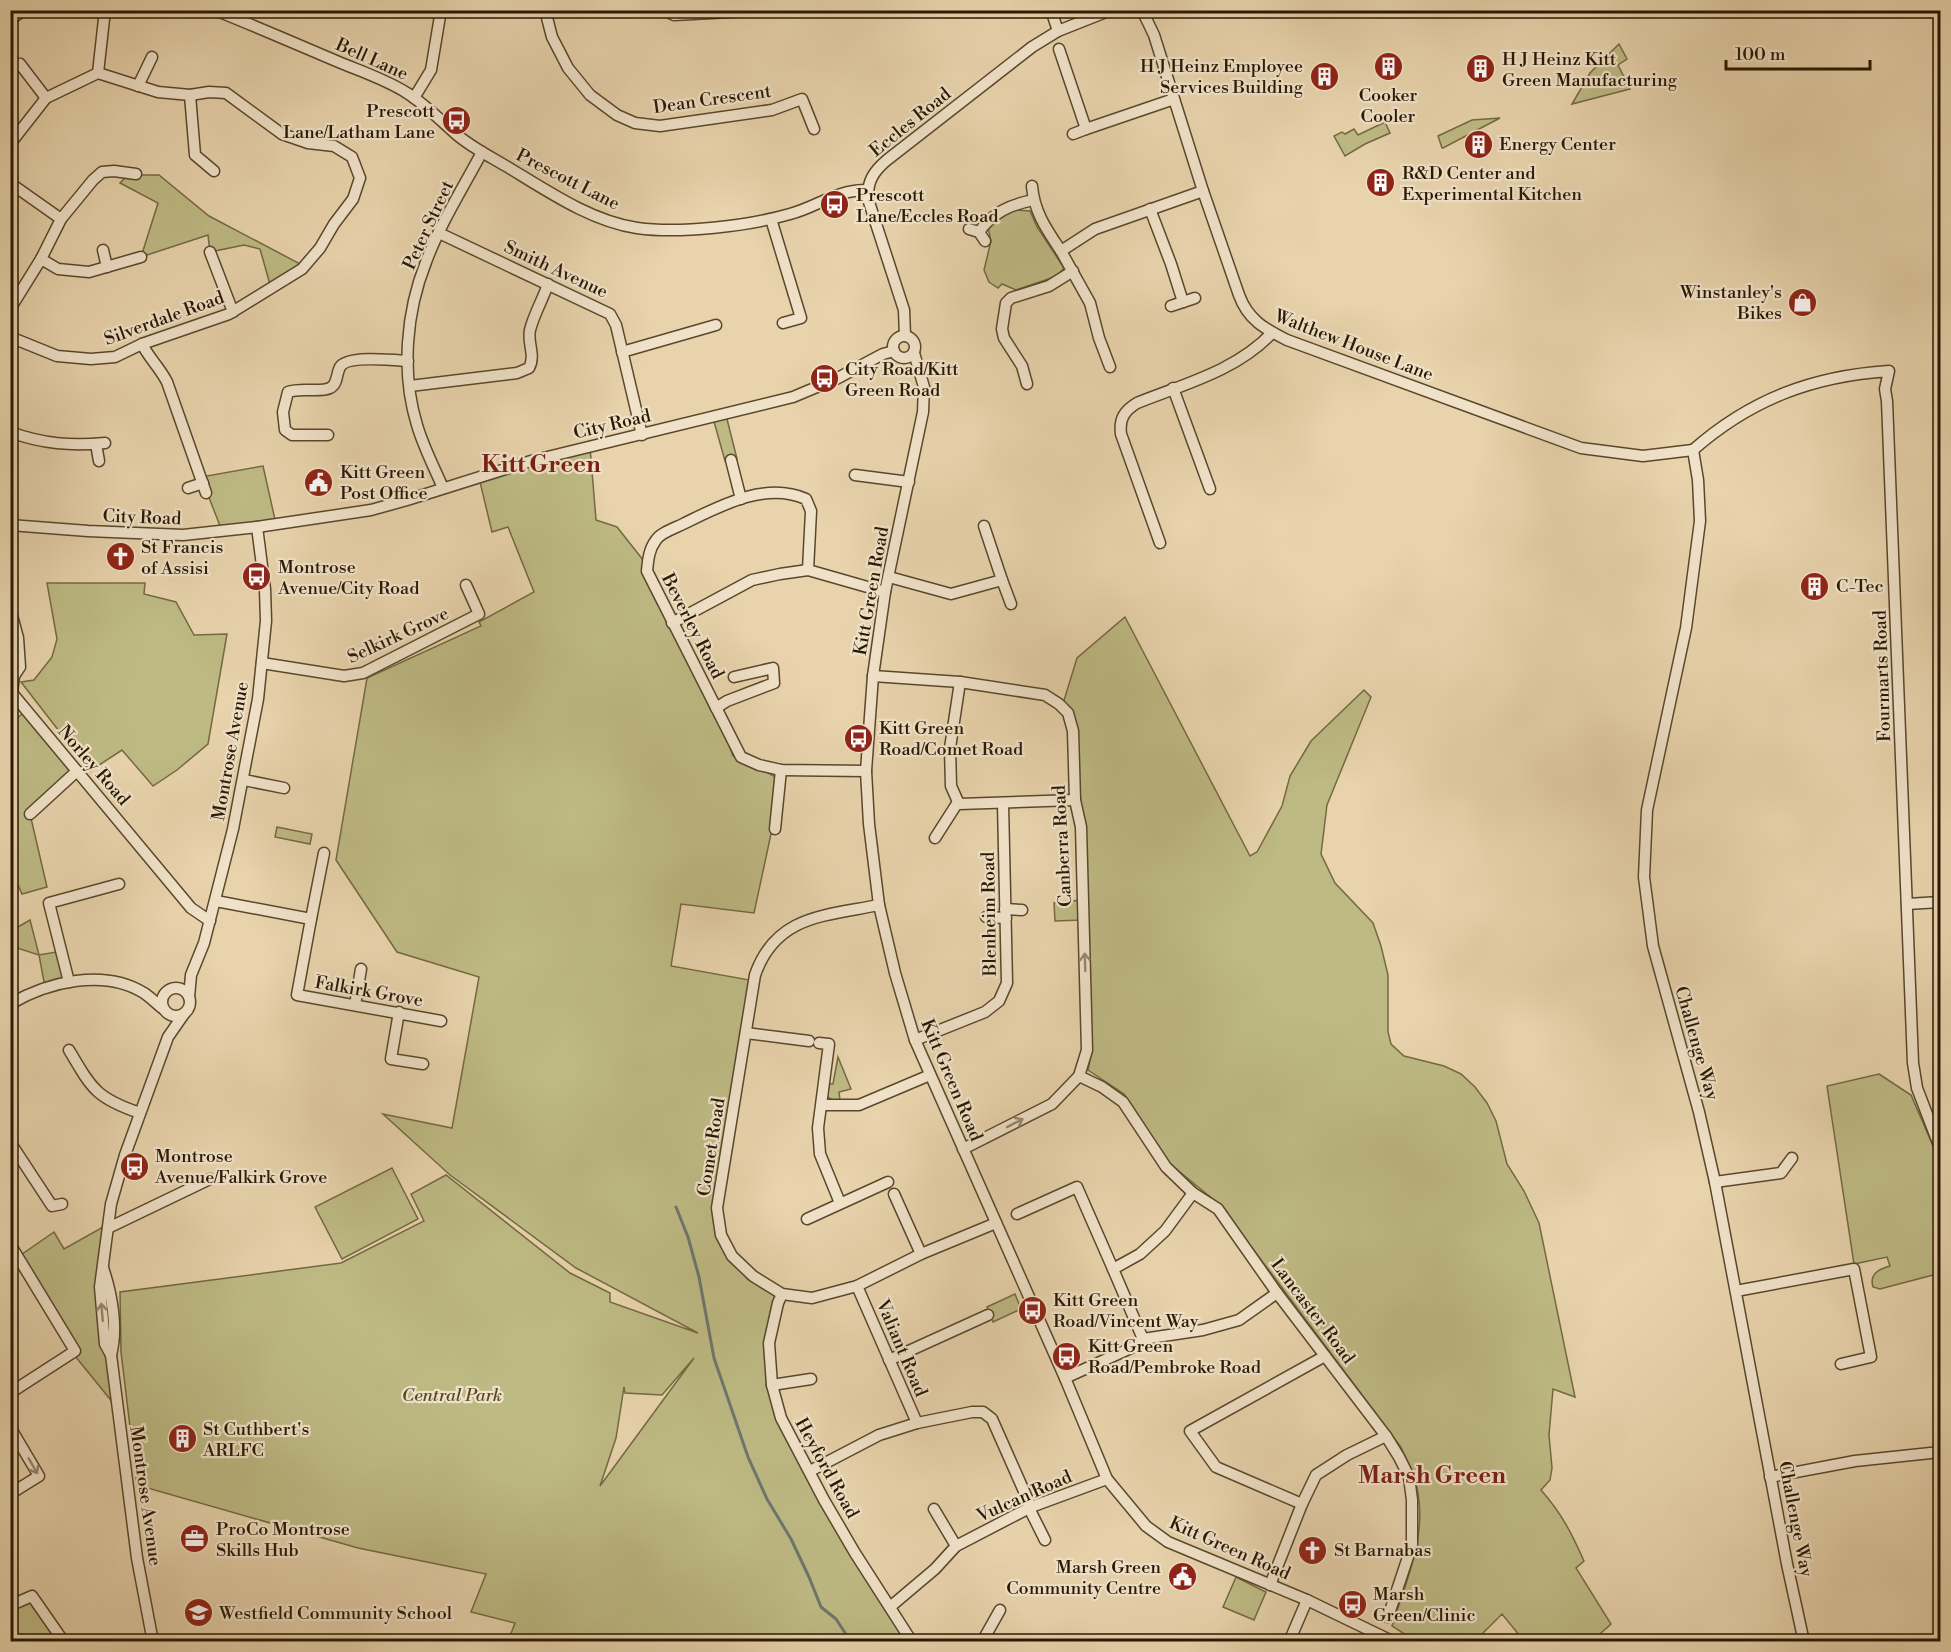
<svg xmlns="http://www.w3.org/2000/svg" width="1951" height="1652" viewBox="0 0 1951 1652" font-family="'Libre Bodoni',serif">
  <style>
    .green { fill: #beba84; stroke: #746943; stroke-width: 1.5; fill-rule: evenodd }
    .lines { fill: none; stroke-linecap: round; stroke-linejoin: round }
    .stream { stroke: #6d776d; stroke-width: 3 }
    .minor-casing { stroke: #59472c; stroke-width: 13 }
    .minor { stroke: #f0e2c9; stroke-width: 10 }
    .oneway { stroke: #96876f }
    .labels { text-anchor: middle; stroke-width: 4.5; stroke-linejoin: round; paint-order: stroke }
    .street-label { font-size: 18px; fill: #291802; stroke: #f0e2c9 }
    .poi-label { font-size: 18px; fill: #291802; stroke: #f0e2c9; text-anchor: start }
    .park-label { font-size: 18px; font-style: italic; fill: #564929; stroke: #f0e2c9 }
    .district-label { font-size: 24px; font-weight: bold; fill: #7a1f14; stroke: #f0e2c9 }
  </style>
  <rect width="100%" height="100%" fill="#e8d3ac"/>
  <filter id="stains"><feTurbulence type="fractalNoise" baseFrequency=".00333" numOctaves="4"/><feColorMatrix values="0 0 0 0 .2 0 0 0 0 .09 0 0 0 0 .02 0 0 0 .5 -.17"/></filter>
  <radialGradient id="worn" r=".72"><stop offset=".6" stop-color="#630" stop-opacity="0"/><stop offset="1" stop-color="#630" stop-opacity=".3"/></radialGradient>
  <g class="green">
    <polygon points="1619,44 1627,59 1618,65 1630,89 1572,104 1590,73"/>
    <polygon points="1500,118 1443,148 1442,148 1438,136 1472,120"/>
    <polygon points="1385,122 1390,133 1365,144 1345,156 1334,136 1342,132 1345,134 1354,129 1358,135"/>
    <polygon points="128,175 159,175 209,216 304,266 271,288 260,249 244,245 210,252 208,235 141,257 158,203 120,183"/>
    <polygon points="1016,208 1017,210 1030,211 1037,227 1064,268 1057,276 1016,290 1002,284 998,288 989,282 984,270 991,241 988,227"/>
    <polygon points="726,415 737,459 725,461 713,418"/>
    <path d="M590 447 596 520 617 527 647 565 716 708 733 756 776 777 771 834 754 913 681 904 671 966 755 981 717 1208 732 1256 782 1294 769 1343 772 1385 810 1471 915 1641H508L515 1623 471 1612 486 1574 358 1548 137 1485 121 1352 120 1292 341 1263 424 1221 411 1194 446 1175 570 1273 610 1293V1302L698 1333 576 1268 450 1175 383 1114 452 1128 479 977 397 952 336 860 367 678 481 626 479 622 534 592 508 527 492 532 480 482ZM694 1358 600 1486 616 1438 624 1387 625 1393 662 1395Z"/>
    <polygon points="263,466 276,524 222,531 201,477"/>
    <polygon points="47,583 145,583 144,594 176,602 194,635 227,634 208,744 177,770 153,786 122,750 90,771 21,682 34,680 52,657 57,639"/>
    <path d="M1125 617 1250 856 1257 852 1282 806 1290 776 1311 741 1364 690 1371 697 1327 805 1321 854 1335 883 1373 923 1381 946 1388 975V1032L1391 1044 1404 1056 1444 1066 1461 1074 1475 1087 1487 1103 1496 1121 1507 1164 1524 1191 1539 1223 1575 1397 1553 1389 1549 1435 1552 1468 1550 1480 1541 1490C1562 1514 1571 1532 1584 1561L1576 1568 1611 1624 1592 1641H1524L1502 1614 1475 1641H1415L1392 1626C1407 1578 1431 1528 1414 1477 1411 1467 1405 1457 1401 1447L1220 1205 1169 1163 1124 1094 1088 1070 1092 1050 1083 920 1055 921 1054 903 1081 900 1073 737 1062 707 1077 658Z"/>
    <polygon points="26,711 77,771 30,814 47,887 22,894 11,869 11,723"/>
    <polygon points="277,827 312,834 310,844 275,837"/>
    <polygon points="30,920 39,955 62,951 69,982 45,987 39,955 11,946 11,931"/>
    <polygon points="838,1057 851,1089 839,1092 840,1100 832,1100 827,1096 829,1084 833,1084"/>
    <path d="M1879 1074 1911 1095 1940 1162V1293L1937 1274 1880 1289 1873 1287C1869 1274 1879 1269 1890 1266L1887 1257 1854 1264 1827 1086Z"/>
    <polygon points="392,1168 418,1219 342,1259 315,1207"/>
    <polygon points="103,1227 99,1310 118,1409 75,1356 18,1257 54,1232 64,1249"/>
    <polygon points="1015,1294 1021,1309 993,1322 987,1307"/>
    <polygon points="1236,1577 1266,1592 1254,1620 1223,1607"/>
    <polygon points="32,1596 66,1641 11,1641 10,1608"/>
  </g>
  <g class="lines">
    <polyline class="stream" points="676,1207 688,1237 699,1277 714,1358 748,1457 767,1499 791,1539 809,1577 821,1607 836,1619 851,1642"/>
    <defs>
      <g id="minor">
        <path d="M215 10C257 27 299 45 341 63 363 72 387 80 407 93 426 105 440 120 456 134 471 147 489 156 506 166 546 190 590 221 637 228 680 234 748 226 790 214 820 206 834 190 868 190"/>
        <polyline points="545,10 552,37 568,68 590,95 617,115 635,123 660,126 772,110 802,99 814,129"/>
        <polyline points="664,10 674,15 767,10"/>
        <polyline points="1051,10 1058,31"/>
        <path d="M1142 10 1154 35 1203 191 1239 295C1248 320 1265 329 1287 340L1581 448 1643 456 1693 450"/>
        <polyline points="10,20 24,10"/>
        <polyline points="1059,49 1086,129 1174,99"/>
        <polyline points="10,70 20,64 46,98"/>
        <polyline points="98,73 105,10"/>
        <polyline points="138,86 152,57"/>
        <polyline points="190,95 195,155 214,171"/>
        <polyline points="414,98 431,70 441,10"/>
        <polyline points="1073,134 1086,129"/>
        <polyline points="10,144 46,98 98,73 158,92 190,95 209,92 226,93 282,134 308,143 334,146 352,157 360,178 353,199 334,224 320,248 302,269 229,314 142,344 115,357 91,359 57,356 10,337"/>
        <polyline points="10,183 61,219"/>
        <path d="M1032 186C1034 212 1047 230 1061 251"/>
        <polyline points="1150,209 1171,264 1183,302"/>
        <polyline points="771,219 801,318 783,323"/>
        <polyline points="969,229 979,232 985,241"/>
        <path d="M979 232C993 212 1010 205 1033 200"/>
        <polyline points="439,233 610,314 616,325 642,435"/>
        <polyline points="103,250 107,267"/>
        <polyline points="210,252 233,312"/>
        <polyline points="41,259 58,269 89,272 141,257"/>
        <polyline points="1171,306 1195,298"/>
        <polyline points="10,309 41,259 61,219 93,180 102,172 114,171 136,174"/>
        <path d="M905 336 904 310 868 199C867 181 874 171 887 160L1032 47 1058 31 1111 10"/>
        <circle cx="904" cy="347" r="11"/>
        <path d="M142 344C149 358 160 368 167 382L206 493"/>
        <polyline points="622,352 716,325"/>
        <polyline points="914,353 924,387 923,412 885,592 873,676 866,771 869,824 879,905 895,973 915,1040 1065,1378 1107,1479 1146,1526 1168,1542 1307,1600 1394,1642"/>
        <polyline points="1110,367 1099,338 1090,303 1061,251 1095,229 1203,191"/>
        <polyline points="1027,384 1022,366 1004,338 1002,329 1006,303 1011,298 1049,286 1073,271"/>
        <path d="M410 386 517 373 529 368C536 355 527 343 530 330 534 314 543 299 548 284"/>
        <polyline points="1173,388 1210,489"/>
        <path d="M10 432C43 444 71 446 105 443"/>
        <path d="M328 435H292L285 430 283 412 288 392C301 387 319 393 330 388 338 384 336 374 340 367 347 355 394 360 408 361"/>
        <polyline points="96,444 99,461"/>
        <polyline points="1693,450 1698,480 1700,521 1686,628 1647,810 1644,877 1653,946 1699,1112 1715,1182 1787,1564 1804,1642"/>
        <path d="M1693 450C1751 399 1813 376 1889 371L1885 389 1887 401 1913 1063 1917 1088 1940 1148"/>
        <polyline points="731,460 741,499"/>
        <polyline points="855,475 909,482"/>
        <polyline points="188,488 203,483"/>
        <path d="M443 488C434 467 423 446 417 425 401 373 406 312 426 262 440 224 463 188 482 152"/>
        <polyline points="10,525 88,531 183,535 257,527 371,510 407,500 531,461 793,397 836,379 883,354 894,351"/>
        <path d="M1160 543 1121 434C1119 419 1124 411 1137 403 1184 384 1236 371 1272 333"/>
        <path d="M808 570 811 511 806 499C765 481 720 506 683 524 675 528 660 533 656 540 649 549 648 560 647 571L741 757 759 765 781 770 866 771"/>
        <polyline points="889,577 951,594 1002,580 984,526"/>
        <polyline points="1002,580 1011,604"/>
        <polyline points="10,608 18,638 20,667 14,676 12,693 191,908 210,921"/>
        <polyline points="672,623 752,580 780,574 808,570 885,592"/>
        <polyline points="262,663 344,676 363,673 479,614 466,585"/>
        <polyline points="873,676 960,682 1045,695 1059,704 1068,713 1073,731 1075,800 1081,827 1087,1050 1079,1076 1052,1104 963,1149"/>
        <polyline points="960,682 950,748 951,786 959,804 1075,800"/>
        <polyline points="716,708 727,701 774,683 773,668 734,677"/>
        <polyline points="244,780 284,788"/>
        <polyline points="30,814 77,771"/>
        <polyline points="775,829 781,770"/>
        <polyline points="935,838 958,802"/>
        <polyline points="216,901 311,919 297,995 441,1021"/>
        <polyline points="1907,904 1940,902"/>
        <path d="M879 905C825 916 776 915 755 975L717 1208 721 1235 732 1256 753 1276 782 1294 812 1298 857 1286 921 1254 996 1223"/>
        <polyline points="1005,909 1022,910"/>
        <polyline points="986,917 1006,918"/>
        <polyline points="311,919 324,853"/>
        <polyline points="69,982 49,903 119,884"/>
        <circle cx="176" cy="1002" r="14"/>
        <polyline points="189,997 191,975 204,943 233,829 258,699 266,621 265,589 257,527"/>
        <path d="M10 1004C48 982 104 968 144 993 150 997 156 1003 162 1008"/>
        <polyline points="355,1005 361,969"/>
        <polyline points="399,1012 391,1059 423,1064"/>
        <polyline points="746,1033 809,1041"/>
        <polyline points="915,1040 985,1012 999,1001 1007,983 1003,804"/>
        <polyline points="819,1043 829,1044 818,1128 820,1154 840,1203"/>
        <path d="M69 1050C92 1089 96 1098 140 1113"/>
        <polyline points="1079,1076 1102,1087 1123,1102 1166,1167 1193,1193 1218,1209 1277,1293 1386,1436 1399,1457 1409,1477 1412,1500 1412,1545 1388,1617"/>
        <polyline points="822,1105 859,1105 930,1075"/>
        <polyline points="10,1142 52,1206 62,1204"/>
        <polyline points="1715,1182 1781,1173 1792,1158"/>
        <polyline points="894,1194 921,1254"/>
        <polyline points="1017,1214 1077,1187 1113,1269"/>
        <polyline points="807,1219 888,1182"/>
        <polyline points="108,1228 210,1179"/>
        <polyline points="10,1244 75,1351 10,1393"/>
        <path d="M103 1268C112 1294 118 1328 111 1355L137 1558 153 1642"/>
        <polyline points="857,1286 917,1423"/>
        <polyline points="1736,1291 1854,1269 1871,1357 1841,1364"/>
        <polyline points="782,1294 778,1303 769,1343 772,1385 781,1418 824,1500 855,1553 912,1642"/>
        <polyline points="1143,1339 1113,1269 1140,1254 1165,1231 1193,1193"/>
        <polyline points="111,1355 105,1344 100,1287 111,1204 125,1155 168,1037 184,1014"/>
        <polyline points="889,1360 988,1315"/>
        <polyline points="1065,1378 1131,1348 1143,1339 1203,1330 1239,1320 1277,1293"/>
        <polyline points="772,1385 811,1379"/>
        <polyline points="10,1427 39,1476 10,1494"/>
        <polyline points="810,1471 879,1435 917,1423 972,1412 983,1412 992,1419 1031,1507"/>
        <polyline points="1770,1477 1855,1461 1940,1452"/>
        <polyline points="1302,1504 1216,1467 1190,1431 1325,1356"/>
        <polyline points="1029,1508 1045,1540"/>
        <polyline points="934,1509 956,1546"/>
        <polyline points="1270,1585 1302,1504 1316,1475 1347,1455 1386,1436"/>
        <polyline points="16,1603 32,1596 64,1642"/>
        <polyline points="890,1607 935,1569 956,1546 1031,1507 1107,1479"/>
        <polyline points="982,1642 1000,1610"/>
        <polyline points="1289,1642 1307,1600"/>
      </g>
    </defs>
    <use href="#minor" class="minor-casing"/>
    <use href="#minor" class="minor"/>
  </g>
  <defs><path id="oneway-shaft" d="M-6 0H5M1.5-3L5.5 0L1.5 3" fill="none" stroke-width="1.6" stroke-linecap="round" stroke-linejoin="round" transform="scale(1.5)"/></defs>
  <g class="oneway">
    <use href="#oneway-shaft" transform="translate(1085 962) rotate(-92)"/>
    <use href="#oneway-shaft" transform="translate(1015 1123) rotate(-27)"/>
    <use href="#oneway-shaft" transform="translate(102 1312) rotate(-95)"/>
    <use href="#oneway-shaft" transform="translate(33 1466) rotate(60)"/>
  </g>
  <defs>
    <symbol id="building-disc" viewBox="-11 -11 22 22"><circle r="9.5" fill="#8f2418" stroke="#f0e2c9"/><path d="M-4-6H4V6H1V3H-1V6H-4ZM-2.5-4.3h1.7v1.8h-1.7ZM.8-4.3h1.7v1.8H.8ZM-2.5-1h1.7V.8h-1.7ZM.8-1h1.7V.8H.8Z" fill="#fff"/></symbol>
    <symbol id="bus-disc" viewBox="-11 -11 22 22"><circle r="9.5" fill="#8f2418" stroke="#f0e2c9"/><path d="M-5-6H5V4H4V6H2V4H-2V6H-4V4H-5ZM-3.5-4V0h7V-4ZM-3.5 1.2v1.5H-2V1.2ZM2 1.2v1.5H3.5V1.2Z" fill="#fff"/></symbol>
    <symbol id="shop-disc" viewBox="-11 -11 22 22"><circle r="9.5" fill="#8f2418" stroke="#f0e2c9"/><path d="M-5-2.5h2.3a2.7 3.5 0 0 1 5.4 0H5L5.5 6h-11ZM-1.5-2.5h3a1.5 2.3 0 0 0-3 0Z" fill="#fff"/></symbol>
    <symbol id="civic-disc" viewBox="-11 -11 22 22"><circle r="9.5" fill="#8f2418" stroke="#f0e2c9"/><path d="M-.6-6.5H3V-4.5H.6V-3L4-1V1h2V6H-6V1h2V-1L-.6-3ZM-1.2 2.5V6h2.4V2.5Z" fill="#fff"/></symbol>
    <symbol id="church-disc" viewBox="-11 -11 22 22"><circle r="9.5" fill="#8f2418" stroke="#f0e2c9"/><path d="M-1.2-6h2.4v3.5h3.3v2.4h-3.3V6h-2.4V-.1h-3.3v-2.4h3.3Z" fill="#fff"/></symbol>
    <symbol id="office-disc" viewBox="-11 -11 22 22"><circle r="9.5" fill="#8f2418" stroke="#f0e2c9"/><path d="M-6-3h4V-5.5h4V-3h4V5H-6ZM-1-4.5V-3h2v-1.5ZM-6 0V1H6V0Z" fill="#fff"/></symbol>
    <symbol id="school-disc" viewBox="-11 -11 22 22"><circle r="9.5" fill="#8f2418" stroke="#f0e2c9"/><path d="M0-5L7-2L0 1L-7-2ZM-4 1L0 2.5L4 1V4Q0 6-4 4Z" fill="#fff"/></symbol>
  </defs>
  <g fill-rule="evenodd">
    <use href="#building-disc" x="1372" y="50" width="33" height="33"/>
    <use href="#building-disc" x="1464" y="52" width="33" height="33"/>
    <use href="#building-disc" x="1308" y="60" width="33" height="33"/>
    <use href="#bus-disc" x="440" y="104" width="33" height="33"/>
    <use href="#building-disc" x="1462" y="128" width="33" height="33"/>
    <use href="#building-disc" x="1364" y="166" width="33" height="33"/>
    <use href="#bus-disc" x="818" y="188" width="33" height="33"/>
    <use href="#shop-disc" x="1786" y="286" width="33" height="33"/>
    <use href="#bus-disc" x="808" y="362" width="33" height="33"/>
    <use href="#civic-disc" x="302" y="466" width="33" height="33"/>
    <use href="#church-disc" x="104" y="540" width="33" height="33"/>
    <use href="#bus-disc" x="240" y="560" width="33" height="33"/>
    <use href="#building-disc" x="1798" y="570" width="33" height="33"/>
    <use href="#bus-disc" x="842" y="722" width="33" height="33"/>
    <use href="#bus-disc" x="118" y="1150" width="33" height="33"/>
    <use href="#bus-disc" x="1016" y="1294" width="33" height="33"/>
    <use href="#bus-disc" x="1050" y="1340" width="33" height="33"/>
    <use href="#building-disc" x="166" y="1422" width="33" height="33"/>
    <use href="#office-disc" x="178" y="1522" width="33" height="33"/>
    <use href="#church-disc" x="1296" y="1534" width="33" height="33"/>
    <use href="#civic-disc" x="1166" y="1560" width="33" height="33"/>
    <use href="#bus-disc" x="1336" y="1588" width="33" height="33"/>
    <use href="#school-disc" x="182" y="1596" width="33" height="33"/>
  </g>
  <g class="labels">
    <g class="street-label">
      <text transform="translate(372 59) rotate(24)" y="6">Bell Lane</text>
      <text transform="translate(712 99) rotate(-8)" y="6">Dean Crescent</text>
      <text transform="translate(910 122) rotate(-39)" y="6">Eccles Road</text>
      <text transform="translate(568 179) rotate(27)" y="6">Prescott Lane</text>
      <text transform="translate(428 225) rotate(-65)" y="6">Peter Street</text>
      <text transform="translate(556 269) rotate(25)" y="6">Smith Avenue</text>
      <text transform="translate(164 318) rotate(-20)" y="6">Silverdale Road</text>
      <text transform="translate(1354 345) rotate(21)" y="6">Walthew House Lane</text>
      <text transform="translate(612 424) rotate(-13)" y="6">City Road</text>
      <text transform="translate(142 517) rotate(2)" y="6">City Road</text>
      <text transform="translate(871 591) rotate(-80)" y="6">Kitt Green Road</text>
      <text transform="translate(693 626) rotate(63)" y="6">Beverley Road</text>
      <text transform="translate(398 635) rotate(-25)" y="6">Selkirk Grove</text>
      <text transform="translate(1882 676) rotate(-92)" y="6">Fourmarts Road</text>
      <text transform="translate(230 751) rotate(-80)" y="6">Montrose Avenue</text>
      <text transform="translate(94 765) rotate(49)" y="6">Norley Road</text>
      <text transform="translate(1062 846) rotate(-93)" y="6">Canberra Road</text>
      <text transform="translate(989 914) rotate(-91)" y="6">Blenheim Road</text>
      <text transform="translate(369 991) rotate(10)" y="6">Falkirk Grove</text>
      <text transform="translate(1697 1043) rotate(74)" y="6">Challenge Way</text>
      <text transform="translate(952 1080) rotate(67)" y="6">Kitt Green Road</text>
      <text transform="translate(711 1147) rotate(-81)" y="6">Comet Road</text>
      <text transform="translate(1313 1311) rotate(53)" y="6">Lancaster Road</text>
      <text transform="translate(902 1348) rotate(67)" y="6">Valiant Road</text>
      <text transform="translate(827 1468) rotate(61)" y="6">Heyford Road</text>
      <text transform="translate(146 1496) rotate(82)" y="6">Montrose Avenue</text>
      <text transform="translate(1024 1496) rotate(-24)" y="6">Vulcan Road</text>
      <text transform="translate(1796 1519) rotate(79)" y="6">Challenge Way</text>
      <text transform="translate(1230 1548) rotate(24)" y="6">Kitt Green Road</text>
    </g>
    <g class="poi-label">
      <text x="1502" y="65">H J Heinz Kitt<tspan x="1502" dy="21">Green Manufacturing</tspan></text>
      <text x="1303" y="72" text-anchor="end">H J Heinz Employee<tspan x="1303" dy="21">Services Building</tspan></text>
      <text x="1388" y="101" text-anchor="middle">Cooker<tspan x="1388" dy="21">Cooler</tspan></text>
      <text x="435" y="117" text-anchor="end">Prescott<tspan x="435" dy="21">Lane/Latham Lane</tspan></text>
      <text x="1499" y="150">Energy Center</text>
      <text x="1402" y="179">R&amp;D Center and<tspan x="1402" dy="21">Experimental Kitchen</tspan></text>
      <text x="856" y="201">Prescott<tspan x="856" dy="21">Lane/Eccles Road</tspan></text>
      <text x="1782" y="298" text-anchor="end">Winstanley's<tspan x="1782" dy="21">Bikes</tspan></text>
      <text x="845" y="375">City Road/Kitt<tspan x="845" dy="21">Green Road</tspan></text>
      <text x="340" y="478">Kitt Green<tspan x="340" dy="21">Post Office</tspan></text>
      <text x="141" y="553">St Francis<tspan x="141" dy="21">of Assisi</tspan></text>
      <text x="278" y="573">Montrose<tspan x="278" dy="21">Avenue/City Road</tspan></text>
      <text x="1836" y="592">C-Tec</text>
      <text x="879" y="734">Kitt Green<tspan x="879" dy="21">Road/Comet Road</tspan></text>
      <text x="155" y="1162">Montrose<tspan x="155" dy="21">Avenue/Falkirk Grove</tspan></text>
      <text x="1053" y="1306">Kitt Green<tspan x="1053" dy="21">Road/Vincent Way</tspan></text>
      <text x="1088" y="1352">Kitt Green<tspan x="1088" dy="21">Road/Pembroke Road</tspan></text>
      <text x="203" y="1435">St Cuthbert's<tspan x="203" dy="21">ARLFC</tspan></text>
      <text x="216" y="1535">ProCo Montrose<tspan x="216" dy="21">Skills Hub</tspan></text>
      <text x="1334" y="1556">St Barnabas</text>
      <text x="1161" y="1573" text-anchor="end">Marsh Green<tspan x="1161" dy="21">Community Centre</tspan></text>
      <text x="1373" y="1600">Marsh<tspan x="1373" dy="21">Green/Clinic</tspan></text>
      <text x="219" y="1619">Westfield Community School</text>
    </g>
    <g class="park-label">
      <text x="452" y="1401">Central Park</text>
    </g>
    <g class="district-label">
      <text x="541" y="472">Kitt Green</text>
      <text x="1432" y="1483">Marsh Green</text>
    </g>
  </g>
  <rect width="1951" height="1652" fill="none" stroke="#e8d3ac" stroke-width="36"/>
  <rect x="12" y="12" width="1927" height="1628" fill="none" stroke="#291802" stroke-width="3"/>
  <rect x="18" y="18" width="1915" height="1616" fill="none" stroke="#291802" stroke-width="1.5"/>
  <path d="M1726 60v9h144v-9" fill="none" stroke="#291802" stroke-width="3"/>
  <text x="1735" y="60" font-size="18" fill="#291802" stroke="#f0e2c9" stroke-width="4.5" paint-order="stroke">100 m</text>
  <rect width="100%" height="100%" filter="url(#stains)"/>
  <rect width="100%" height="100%" fill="url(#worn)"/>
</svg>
